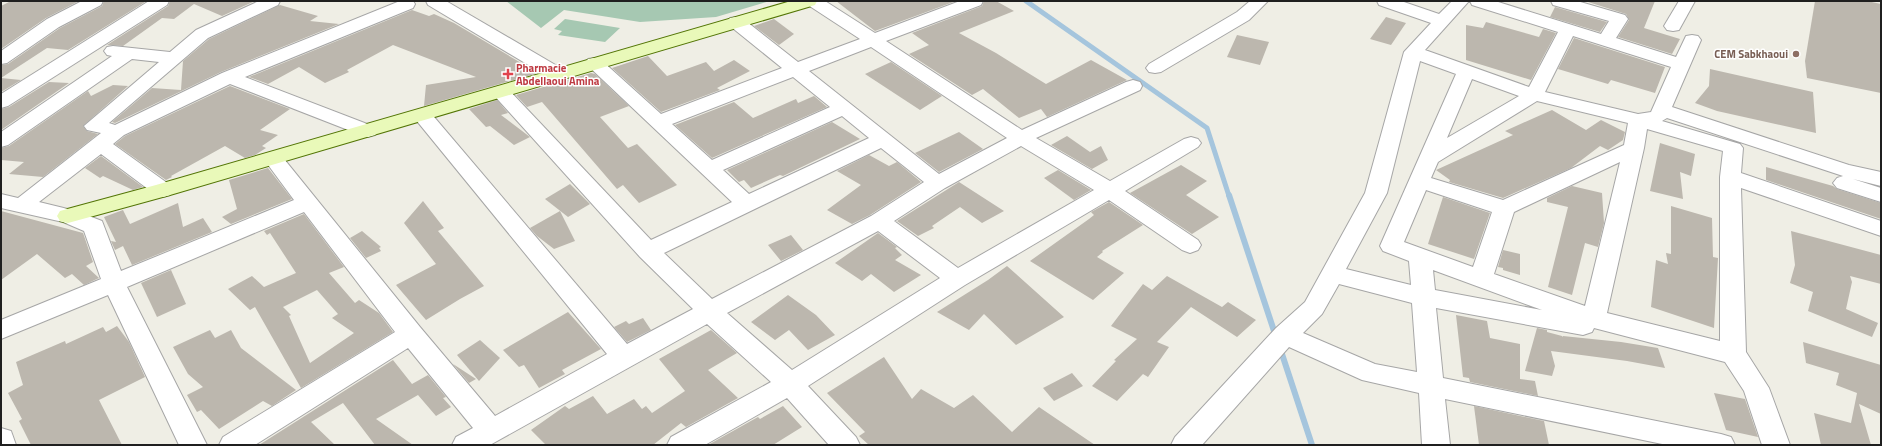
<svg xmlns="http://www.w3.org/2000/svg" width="1882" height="446" viewBox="0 0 1882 446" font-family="'Titillium Web',sans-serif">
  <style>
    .cemetery { fill: #a6c8b2 }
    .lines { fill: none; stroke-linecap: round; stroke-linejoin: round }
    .stream-far1 { stroke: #a5c5dd; stroke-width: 5 }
    .stream { stroke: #a5c5dd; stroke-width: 6 }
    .building { fill: #bcb7ae; fill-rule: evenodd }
    .street-casing { stroke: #a6a6a6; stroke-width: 2 }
    .secondary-casing { stroke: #537506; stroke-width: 2 }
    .street { fill: #fff; fill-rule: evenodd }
    .secondary { fill: #e9f9b9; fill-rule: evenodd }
    .education-dot { fill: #8d6e63; stroke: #fff; stroke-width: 1.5 }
    .health-dot { fill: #e0444e; stroke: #fff; stroke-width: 1.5 }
    .labels { text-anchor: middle; stroke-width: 3; stroke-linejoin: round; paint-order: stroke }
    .education-label { font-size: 11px; font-weight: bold; fill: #785e54; stroke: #fff; text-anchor: end }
    .health-label { font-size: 11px; font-weight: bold; fill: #be3a42; stroke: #fff; text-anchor: start }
  </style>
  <rect width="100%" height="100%" fill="#efeee5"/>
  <g class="cemetery">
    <polygon points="506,1 770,1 716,17 640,22 564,10 541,28"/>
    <polygon points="565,19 620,28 605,42 558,35 562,31 554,29"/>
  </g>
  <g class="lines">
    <polyline class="stream-far1" points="1026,1 1207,128 1229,196"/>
    <g class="stream">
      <polyline points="1229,195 1276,337"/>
      <polyline points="1280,348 1312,445"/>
    </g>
  </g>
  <g class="building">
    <polygon points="11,1 79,1 46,18 1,49 1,6"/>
    <polygon points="104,1 145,2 68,50 47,48 1,78 1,65 8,64 60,28 102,6"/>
    <polygon points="170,1 255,1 222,16 194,4 174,19 162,18 123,46 107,45 168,6"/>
    <polygon points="836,1 956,1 875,31"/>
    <polygon points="984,1 996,1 1014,11 959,33 996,53 1046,84 1091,60 1127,80 1047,117 1041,109 1019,118 983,89 972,95 909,54 929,45 912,33 982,6"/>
    <polygon points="1585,1 1655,1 1644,28 1680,39 1672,54 1618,37 1629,20 1626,14"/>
    <polygon points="1815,1 1867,1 1881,4 1881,93 1807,78 1805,61"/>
    <polygon points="280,5 318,16 310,21 339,24 221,72 115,123 112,122 152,88 181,90 183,61 209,39"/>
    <polygon points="1555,7 1607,22 1600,32 1550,17"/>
    <polygon points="412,10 429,16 434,14 454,23 538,73 424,106 426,85 476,77 393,45 347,70 349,72 325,83 299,67 268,84 249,77"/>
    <polygon points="1386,17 1406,23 1391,45 1370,39"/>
    <polygon points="774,19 794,34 779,45 754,26"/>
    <polygon points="1486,22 1539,37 1543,29 1556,33 1531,80 1466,60 1466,25 1483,28"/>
    <polygon points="1237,35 1269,42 1260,65 1227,57"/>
    <polygon points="1574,38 1665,67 1655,93 1611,80 1608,84 1558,69"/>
    <polygon points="648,56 667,76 706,62 714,71 734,60 750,71 717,88 720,90 661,112 612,68"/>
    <polygon points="891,62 942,96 920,110 865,74"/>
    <polygon points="1710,69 1813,92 1816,133 1717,111 1695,103 1709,86"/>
    <polygon points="591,73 595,74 629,106 600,117 628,148 637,144 677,185 673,187 639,203 623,185 617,189 542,102 527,107 516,95"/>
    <polygon points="1,78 21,80 1,92"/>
    <polygon points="49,82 69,83 1,130 1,109 9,107"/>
    <polygon points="113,85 128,86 83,126 87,131 98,134 43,177 9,174 24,162 1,160 1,148 9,146 88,91 91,96"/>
    <polygon points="230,86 290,109 260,130 278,135 262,146 266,148 255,155 245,158 225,146 171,176 172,177 166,180 115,144 125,136"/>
    <polygon points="814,96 827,107 712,158 675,125 734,102 753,118 796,99 798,103"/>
    <polygon points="497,100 508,113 501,115 530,137 514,145 490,126 486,127 469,109"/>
    <polygon points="1552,110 1586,130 1601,120 1625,132 1623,140 1608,150 1600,146 1571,168 1503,198 1449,182 1450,180 1436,170 1513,135 1505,131"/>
    <polygon points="832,122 860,139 783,176 780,175 751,188 744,180 739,182 727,170"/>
    <polygon points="959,132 983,149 939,172 915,153"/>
    <polygon points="1067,136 1090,152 1101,146 1108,160 1092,169 1051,145"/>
    <polygon points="1660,143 1695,154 1691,176 1680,172 1683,199 1650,191"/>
    <polygon points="869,155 889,166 897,162 921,182 870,215 852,224 827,210 861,185 837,171"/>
    <polygon points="101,156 143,187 133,190 103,176 100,178 85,168"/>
    <polygon points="1181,165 1207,181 1186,195 1219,217 1192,234 1130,193"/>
    <polygon points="1766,167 1833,186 1837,189 1881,203 1881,219 1766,180"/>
    <polygon points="268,168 292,199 231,224 222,217 237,209 229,180"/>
    <polygon points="1058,170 1091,190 1074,200 1044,178"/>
    <polygon points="959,182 1004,211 982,223 960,207 932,226 934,228 918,236 897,221"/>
    <polygon points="570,184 590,204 568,217 545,199"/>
    <polygon points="1572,186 1602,193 1604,223 1598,247 1585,243 1572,295 1548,287 1568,207 1547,202 1547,198"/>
    <polygon points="1443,197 1490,213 1474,259 1428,244"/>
    <polygon points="423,201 444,228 438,231 484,286 460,299 426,320 396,285 436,264 404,223"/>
    <polygon points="1109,202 1143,225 1102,251 1103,252 1097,257 1124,273 1093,300 1030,261 1089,219 1094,215 1091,212"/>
    <polygon points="178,203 183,227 203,218 212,232 132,265 123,246 115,250 111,241 116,242 104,217 123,210 130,224"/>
    <polygon points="1671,206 1712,218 1713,257 1718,258 1714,328 1651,307 1656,260 1668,264 1666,253 1671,254"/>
    <polygon points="1,211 83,233 93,262 86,266 99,278 84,285 72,274 65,278 37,254 1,280"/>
    <polygon points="560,211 575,241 554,249 537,236 530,228"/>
    <path d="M304 214 344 267 329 273 355 303 359 300 379 313 393 332 301 388 255 307 250 310 228 289 252 276 264 287 296 273 270 233 267 235 264 231ZM317 290 338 314 332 318 354 333 310 363 289 316 291 315 283 307Z"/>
    <polygon points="362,231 381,247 379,248 381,251 366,258 350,238"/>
    <polygon points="1791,231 1881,255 1881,284 1850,276 1852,282 1846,309 1878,323 1872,337 1808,311 1813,292 1790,283 1795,265"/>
    <polygon points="878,233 897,247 895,248 902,255 895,260 921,275 894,292 871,274 862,281 835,263"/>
    <polygon points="791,235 803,250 781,261 768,245"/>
    <polygon points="1503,250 1520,254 1520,275 1503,270 1503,268 1498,267"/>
    <polygon points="1007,266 1064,317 1016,345 984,314 969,330 937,312 988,280"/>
    <polygon points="171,270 186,304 157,317 141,283"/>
    <polygon points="1167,276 1222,307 1228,302 1256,320 1237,337 1191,307 1157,342 1169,347 1148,377 1143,374 1117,401 1092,386 1116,361 1114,360 1137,339 1111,326 1143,284 1152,290"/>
    <polygon points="788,295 816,315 835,335 808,350 789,330 775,340 751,322"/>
    <polygon points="568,312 601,349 562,370 565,374 539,388 524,365 519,367 503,350"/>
    <polygon points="1456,315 1487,321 1490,338 1520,344 1520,379 1535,381 1538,396 1470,382 1469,378 1463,377"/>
    <polygon points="643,318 651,330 627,342 614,327 626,321 629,324"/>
    <polygon points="117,326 129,342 145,377 99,400 122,445 31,445 19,421 22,419 8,393 23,385 16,362 65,341 66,344 103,327 106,332"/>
    <polygon points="1537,328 1547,330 1547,332 1562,336 1562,337 1563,336 1621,342 1658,348 1665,368 1627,361 1551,351 1555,366 1552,376 1525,371"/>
    <polygon points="210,330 215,338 231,330 241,348 296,390 272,406 263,401 219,429 201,410 197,412 187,395 203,387 188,374 173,347"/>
    <polygon points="711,330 737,353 708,370 738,398 686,427 681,423 653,445 546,445 531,430 565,406 569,409 593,396 607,414 634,399 642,409 646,406 652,413 685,391 659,359"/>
    <polygon points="480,340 500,358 479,381 457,355"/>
    <polygon points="1803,342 1881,365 1881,414 1859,404 1871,445 1821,445 1814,413 1851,423 1857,393 1836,385 1839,373 1806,363"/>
    <polygon points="884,357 912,399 921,389 954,408 973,395 1012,432 1039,407 1095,445 869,445 859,436 865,432 827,393"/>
    <polygon points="393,360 412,384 428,375 446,397 443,398 451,407 436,416 418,395 376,419 413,445 375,445 343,403 311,422 335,445 259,445"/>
    <polygon points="453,364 476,379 469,383"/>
    <polygon points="1072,373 1083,386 1054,401 1043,388"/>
    <polygon points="1714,393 1745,399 1758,437 1726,430"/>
    <polygon points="783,406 802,427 773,445 708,445 758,417 760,419"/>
    <polygon points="1474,406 1544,421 1549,445 1479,445"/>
  </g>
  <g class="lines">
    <defs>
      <g id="street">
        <polygon points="82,1 103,1 101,5 59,27 7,63 1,64 1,51 47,19"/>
        <polygon points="149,1 169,1 167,5 8,106 1,108 1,94"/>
        <path d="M259 1H280L278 5 208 38 109 123 115 125 222 73 400 1H413L415 4 413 8 245 77 375 127 378 131 375 135 368 137 361 135 230 84 124 135 113 144 170 185 174 190 170 195 163 197 156 195 101 154 39 202 76 211 102 221 121 271 294 200 263 158 266 154 273 152 280 154 420 327 495 416 607 354 412 115 415 111 422 109 429 111 627 344 693 309 640 257 491 92 493 88 500 86 507 88 651 240 732 202 585 63 588 59 594 58 600 59 661 114 782 68 730 26 727 22 730 18 736 17 742 18 798 62 860 39 808 5 806 1H825L875 33 960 1H983L981 5 886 41 1022 130 1126 82 1133 80 1140 82 1142 86 1140 90 1036 138 1110 181 1184 139 1191 137 1198 139 1201 143 1198 147 1125 191 1198 240 1201 245 1198 250 1190 253 1182 250 1109 200 965 285 808 386 856 437 860 445H829L787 398 705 445H667L671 437 771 382 707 324 490 445H452L456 437 473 428 408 348 255 445H219L223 437 395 332 304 212 127 287 207 445H179L108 295 1 339V320L101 279 84 231 63 222 1 208V194L18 198 101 133 87 130 84 126 159 62 132 59 8 145 1 147V132L112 56 107 55 104 51 107 47 113 46 170 52 196 30ZM871 47 1007 138 939 174 809 71ZM793 77 830 107 712 160 672 124ZM842 116 869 138 749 194 723 170ZM1021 146 1094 190 958 268 894 221 945 188ZM881 148 924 182 871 216 712 299 664 253ZM878 231 940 278 792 370 727 313Z"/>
        <polygon points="426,1 446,1 564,70 566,74 564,78 557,80 550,78 428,5"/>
        <polygon points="1250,1 1268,1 1249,20 1161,72 1155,73 1149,72 1146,68 1149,64 1237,12"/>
        <path d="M1377 1H1401L1439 14 1452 1H1469L1425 50 1529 87 1558 32 1472 5 1470 1H1495L1601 34 1609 21 1553 5 1551 1H1577L1625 15 1628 19 1616 38 1676 57 1686 36 1692 35 1698 36 1701 40 1672 107 1849 165 1881 172V186L1853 179 1881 188V202L1837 188 1833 183 1837 178 1843 176 1667 118 1662 121 1740 144 1743 148 1741 173 1881 221V236L1741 188 1746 352 1769 388 1790 445H1762L1744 391 1725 362 1594 328 1592 332 1583 335 1436 308 1443 378 1721 434 1731 437 1735 445H1667L1445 399 1450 445H1422L1419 393 1362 380 1289 347 1202 445H1171L1175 437 1276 328 1305 302 1365 193 1404 52 1431 23 1379 5ZM1573 36 1671 67 1651 112 1638 114 1545 92ZM1420 61 1456 74 1380 246 1383 251 1409 261 1411 285 1346 269 1387 193ZM1472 79 1519 96 1447 138ZM1537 101 1628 123 1624 145 1503 200 1431 178 1438 162ZM1647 129 1723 151 1720 177V341L1607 313 1644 148ZM1620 162 1585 306 1494 274 1514 212ZM1426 190 1492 212 1473 267 1404 242ZM1433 270 1542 310 1435 290ZM1339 284 1412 303 1417 372 1375 364 1303 333 1322 314Z"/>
        <polygon points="1679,1 1695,1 1679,30 1673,31 1667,30 1664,26"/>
        <polygon points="1,428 11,431 16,445 1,445"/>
      </g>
      <polygon id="secondary" points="791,1 817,1 815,5 170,195 68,223 60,221 57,216 60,211 156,185"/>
    </defs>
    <use href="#street" class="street-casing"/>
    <use href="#secondary" class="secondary-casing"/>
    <use href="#street" class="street"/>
    <use href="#secondary" class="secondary"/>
  </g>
  <circle class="education-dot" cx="1796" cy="54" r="4"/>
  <path class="health-dot" d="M506 68h4v4h4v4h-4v4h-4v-4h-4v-4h4z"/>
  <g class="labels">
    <g class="education-label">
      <text x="1788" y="58">CEM Sabkhaoui</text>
    </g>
    <g class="health-label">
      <text x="516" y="72">Pharmacie<tspan x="516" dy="13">Abdellaoui Amina</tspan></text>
    </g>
  </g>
  <rect width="1882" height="446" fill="none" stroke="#1f1f1f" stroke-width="4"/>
</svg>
